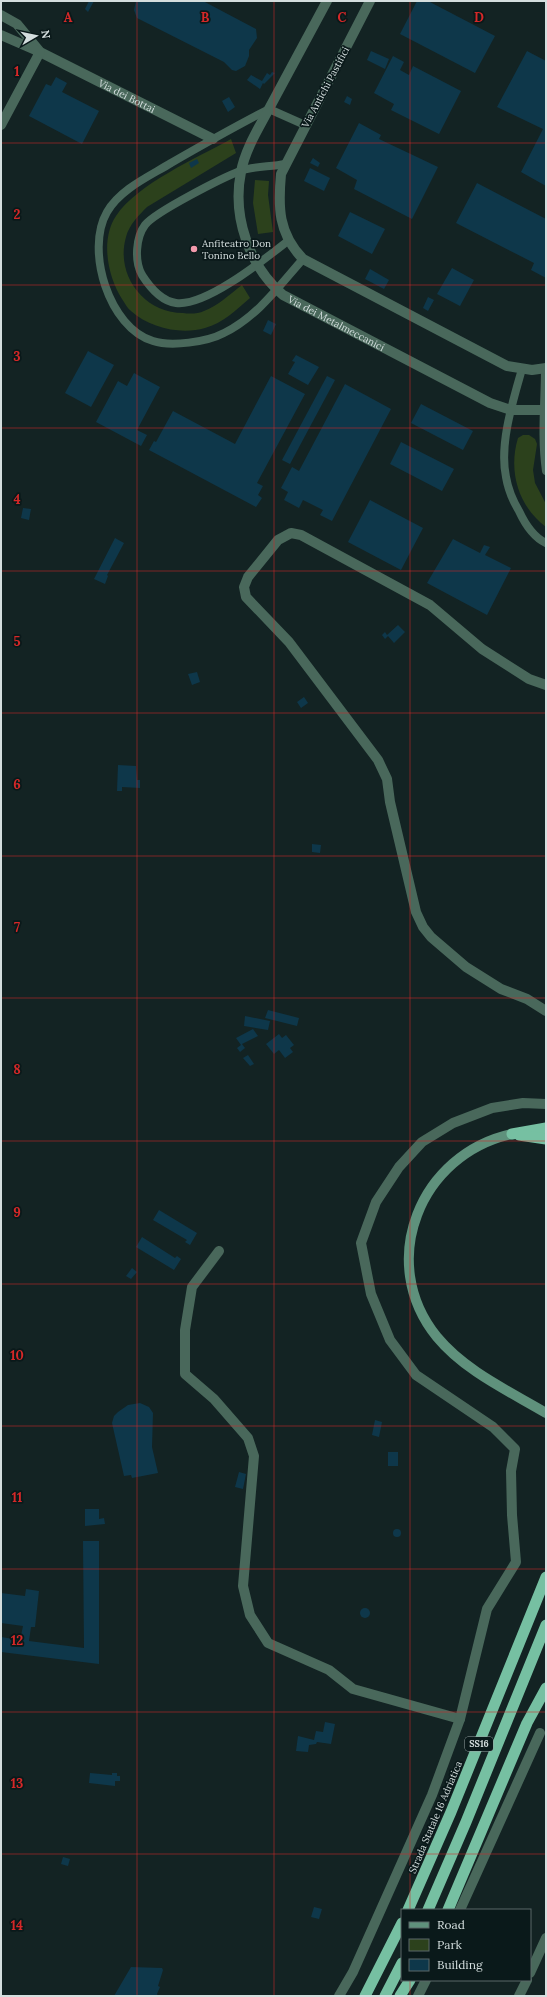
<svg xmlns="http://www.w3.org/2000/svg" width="547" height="1997" viewBox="0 0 547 1997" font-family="Lora,serif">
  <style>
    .green { fill: #2c411c }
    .building { fill: #0e374a }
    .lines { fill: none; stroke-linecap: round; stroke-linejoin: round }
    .service { stroke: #49685b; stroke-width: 8 }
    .minor { stroke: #49685b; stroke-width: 10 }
    .secondary { stroke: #5f917c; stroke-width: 10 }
    .trunk { stroke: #76c0a2; stroke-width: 11 }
    .grid { fill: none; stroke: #d62828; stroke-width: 1; stroke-opacity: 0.55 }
    .poi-dot { fill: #f39aac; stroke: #0a191a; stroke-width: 1.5 }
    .labels { text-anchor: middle; stroke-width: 3.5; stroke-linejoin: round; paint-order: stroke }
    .shield { fill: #0a191a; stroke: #97a3a3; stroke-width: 1 }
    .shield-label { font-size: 9px; font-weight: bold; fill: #d4dede }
    .street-label { font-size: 10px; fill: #d4dede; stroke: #0a191a }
    .poi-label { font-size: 10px; fill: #d4dede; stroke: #0a191a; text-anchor: start }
    .grid-label { font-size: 13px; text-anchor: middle; font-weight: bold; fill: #d62828; stroke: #0a191a; stroke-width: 3.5; stroke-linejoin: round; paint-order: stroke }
  </style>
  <rect width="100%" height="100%" fill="#132323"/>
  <g class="green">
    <path d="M231 139 236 153 147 207C139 215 129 225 126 237 115 275 144 313 183 313 189 314 198 314 204 311 218 306 230 294 242 285L250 298C236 310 223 323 205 328 181 335 150 328 131 311 127 308 125 303 122 299 108 277 100 240 116 216 137 184 197 158 231 139Z"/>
    <polygon points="255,180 269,181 268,195 273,232 258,234 253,203"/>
    <path d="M523 435H529L535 439 537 444 533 470 535 483 546 504V527C518 506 508 471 518 438Z"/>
  </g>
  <g class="building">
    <polygon points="89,1 94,1 88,12 85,9"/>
    <polygon points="136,1 203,1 256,29 257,38 249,50 249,56 245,66 236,71 232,70 224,62 137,18 134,10"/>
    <polygon points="417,1 428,1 495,36 475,73 400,34"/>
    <polygon points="371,51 389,59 385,69 367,60"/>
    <polygon points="527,51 546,61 546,186 521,172 543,129 497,107"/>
    <polygon points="393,56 404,62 400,70 409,75 413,66 461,91 439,134 391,110 394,104 374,93"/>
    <polygon points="272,72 275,73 264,84 263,83 260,89 247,80 251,75 262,81 267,73 270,75"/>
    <polygon points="56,77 67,83 62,92 99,111 82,144 29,116 46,84 51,86"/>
    <polygon points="347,96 352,99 350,105 344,102"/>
    <polygon points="229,97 235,107 228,112 222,101"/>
    <polygon points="359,123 381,135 379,139 438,167 412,219 354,189 357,180 336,168"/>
    <polygon points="313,158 320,163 318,167 310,163"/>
    <polygon points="197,159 199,163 191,168 189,163"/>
    <polygon points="310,168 330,178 324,191 304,181"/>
    <polygon points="477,183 546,219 546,278 531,270 534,263 456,223"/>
    <polygon points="350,212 385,229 372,254 338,236"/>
    <polygon points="452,268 474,280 460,306 437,294"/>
    <polygon points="370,269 389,280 384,289 365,279"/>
    <polygon points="428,297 434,300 428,311 423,308"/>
    <polygon points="268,320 276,324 271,335 263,331"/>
    <polygon points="88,351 114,365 91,407 65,393"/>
    <polygon points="296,355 319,367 308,385 288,374 295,362 292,361"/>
    <polygon points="134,373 160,387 137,430 147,435 141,446 96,422 118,381 127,386"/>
    <polygon points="271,376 305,394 257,483 263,486 258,495 262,498 256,507 149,450 154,441 156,442 173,411 235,444"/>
    <polygon points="327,376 335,380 290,464 282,460"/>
    <polygon points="345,384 391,409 332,521 320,515 323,510 303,500 299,508 284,500 288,492 281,488 292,467 299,471"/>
    <polygon points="421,404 473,431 463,450 411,423"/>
    <polygon points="401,442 454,469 442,491 390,464"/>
    <polygon points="370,500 423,528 401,570 348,542"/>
    <polygon points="23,508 31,509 29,520 21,518"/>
    <polygon points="115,538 124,543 107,575 108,576 105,584 94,579"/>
    <polygon points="453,539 480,553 484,545 490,547 485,555 511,568 487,615 427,583"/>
    <polygon points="398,625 405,632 394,643 388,636 385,639 382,635 385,632 387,635"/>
    <polygon points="197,672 200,682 192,685 188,674"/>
    <polygon points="304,697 308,703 301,708 297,702"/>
    <polygon points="118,765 136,766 137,780 140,780 140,788 122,787 122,791 117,791"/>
    <polygon points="312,844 321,845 320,853 312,852"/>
    <polygon points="268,1010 299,1018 297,1026 265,1018"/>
    <polygon points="245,1016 270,1021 268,1030 244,1026"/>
    <polygon points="253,1029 258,1036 242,1044 245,1048 240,1052 237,1048 241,1045 236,1038"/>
    <polygon points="279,1034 282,1038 286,1035 294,1045 290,1048 293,1052 285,1058 279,1050 274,1054 266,1044"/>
    <polygon points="248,1055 254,1064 250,1066 243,1058"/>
    <polygon points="159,1210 197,1233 190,1245 185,1242 187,1240 153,1220"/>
    <polygon points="142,1237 175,1258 177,1256 181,1259 174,1270 136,1247"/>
    <polygon points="132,1268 137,1272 131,1279 126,1276"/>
    <polygon points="140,1403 149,1407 153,1413 152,1447 158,1473 132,1478 131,1475 124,1476 112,1423 114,1416 118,1412 128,1405"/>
    <polygon points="375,1420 382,1422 379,1437 372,1435"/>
    <rect x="388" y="1452" width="10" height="14"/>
    <polygon points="239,1472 246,1474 243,1489 235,1487"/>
    <polygon points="85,1509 99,1509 99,1519 104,1518 105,1524 85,1526"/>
    <circle cx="397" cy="1533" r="4"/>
    <polygon points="83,1541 99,1541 99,1664 1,1652 1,1637 20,1640 23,1626 1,1623 1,1593 25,1596 26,1589 39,1591 35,1627 31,1627 29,1641 84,1648"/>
    <circle cx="365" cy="1613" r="5"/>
    <polygon points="325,1722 335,1724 331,1744 317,1742 316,1744 309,1745 308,1752 296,1751 298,1736 314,1740 316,1731 323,1732"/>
    <polygon points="90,1773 112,1775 112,1773 117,1773 117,1776 120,1776 120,1781 115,1781 115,1786 89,1783"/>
    <polygon points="63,1857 70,1859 68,1866 61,1864"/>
    <polygon points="314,1907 322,1909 319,1919 311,1917"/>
    <polygon points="131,1967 162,1968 163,1970 158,1986 160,1987 157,1994 158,1996 114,1996"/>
  </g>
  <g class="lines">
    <g class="service">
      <path d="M285 164C271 167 253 166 240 171 222 178 155 212 145 225 136 237 134 261 142 275 149 286 161 301 176 303 206 307 266 258 289 240"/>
      <path d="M303 259C280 285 256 318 224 333 207 342 171 347 153 341 109 328 85 250 107 212 120 189 150 176 171 163 204 144 236 126 269 109L305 125"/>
      <path d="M545 368C545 402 541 436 546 471"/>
      <path d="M522 369C513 401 499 444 506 477 508 489 513 501 519 511 525 524 533 537 546 543"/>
    </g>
    <g class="minor">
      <path id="s1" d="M327 1C308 36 289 71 271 105 260 126 245 149 241 172 232 216 249 266 283 295L490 403 511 410H546"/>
      <path d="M370 1 281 174C278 207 278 233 303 259L507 366 532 370 546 368"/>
      <path id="s2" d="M1 15 17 24 40 52 213 139"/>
      <polyline points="1,35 40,52 1,125"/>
      <polyline points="546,685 529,679 482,649 430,605 301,535 291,533 278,540 248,577 244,587 246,597 289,642 378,760 387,779 390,802 416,912 423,927 431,937 466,967 501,989 527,999 546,1011"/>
      <polyline points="219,1251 192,1287 185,1330 185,1374 214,1399 248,1438 254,1456 243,1586 250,1615 268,1643 329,1670 353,1689 460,1719"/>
      <polyline points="460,1910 540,1733"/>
      <polyline points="530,1973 546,1938"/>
      <polyline points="339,1996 353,1972 432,1795 460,1719 487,1609 516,1562 512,1515 511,1471 515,1449 493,1427 416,1375 390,1340 371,1294 361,1243 376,1202 399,1167 422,1142 453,1123 492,1108 523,1103 546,1104"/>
      <polyline points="418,1996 426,1980"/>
      <polyline points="519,1996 527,1980"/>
    </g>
    <path class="secondary" d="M512 1134C420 1154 376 1262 437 1337 465 1371 509 1391 546 1413"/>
    <g class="trunk">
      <polyline points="512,1134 546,1128"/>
      <polyline points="519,1135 546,1139"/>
      <polyline points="408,1910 451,1812 546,1577"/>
      <polyline points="428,1910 466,1822 546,1625"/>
      <polyline points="448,1910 527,1723 546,1688"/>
      <polyline points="365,1996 402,1923"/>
      <polyline points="385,1996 402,1963"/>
      <polyline points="400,1996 410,1980"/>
    </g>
  </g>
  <path class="grid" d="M137 1V1996M274 1V1996M410 1V1910M1 143H546M1 285H546M1 428H546M1 571H546M1 713H546M1 856H546M1 998H546M1 1141H546M1 1284H546M1 1426H546M1 1569H546M1 1712H546M1 1854H546M410 1980V1996"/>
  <circle class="poi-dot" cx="194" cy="249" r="4"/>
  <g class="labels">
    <rect class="shield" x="465" y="1737" width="28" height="14" rx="3"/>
    <g class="shield-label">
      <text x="479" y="1747">SS16</text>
    </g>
    <g class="street-label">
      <text transform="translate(325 87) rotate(-62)" y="4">Via Antichi Pastifici</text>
      <text dy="4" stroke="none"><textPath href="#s2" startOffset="152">Via dei Bottai</textPath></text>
      <text dy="4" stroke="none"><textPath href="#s1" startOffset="388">Via dei Metalmeccanici</textPath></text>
      <text transform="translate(435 1817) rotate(-67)" y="4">Strada Statale 16 Adriatica</text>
    </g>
    <g class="poi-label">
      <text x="202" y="247">Anfiteatro Don<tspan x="202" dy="12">Tonino Bello</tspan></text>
    </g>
  </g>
  <g class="grid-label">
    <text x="68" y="22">A</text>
    <text x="205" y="22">B</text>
    <text x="342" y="22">C</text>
    <text x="479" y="22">D</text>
    <text x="17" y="76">1</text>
    <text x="17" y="219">2</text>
    <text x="17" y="361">3</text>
    <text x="17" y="504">4</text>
    <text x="17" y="646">5</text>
    <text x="17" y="789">6</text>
    <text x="17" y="932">7</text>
    <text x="17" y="1074">8</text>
    <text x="17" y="1217">9</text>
    <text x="17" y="1360">10</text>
    <text x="17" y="1502">11</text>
    <text x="17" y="1645">12</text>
    <text x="17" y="1788">13</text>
    <text x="17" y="1930">14</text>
  </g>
  <rect width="547" height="1997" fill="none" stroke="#d4dede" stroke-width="4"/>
  <rect x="401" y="1909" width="130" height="72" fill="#0a191a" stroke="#5b6868"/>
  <rect x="409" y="1922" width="20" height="6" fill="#5f917c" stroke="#5b6868"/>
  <text x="437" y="1929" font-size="12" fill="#d4dede">Road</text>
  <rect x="409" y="1939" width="20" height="12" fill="#2c411c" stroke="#5b6868"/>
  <text x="437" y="1949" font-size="12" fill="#d4dede">Park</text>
  <rect x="409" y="1959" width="20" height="12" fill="#0e374a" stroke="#5b6868"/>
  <text x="437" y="1969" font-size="12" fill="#d4dede">Building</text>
  <g transform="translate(36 36) rotate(81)" stroke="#0a191a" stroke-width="3" paint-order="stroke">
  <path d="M0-3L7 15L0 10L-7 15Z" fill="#d4dede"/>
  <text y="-6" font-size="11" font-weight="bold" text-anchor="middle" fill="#d4dede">N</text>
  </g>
</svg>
